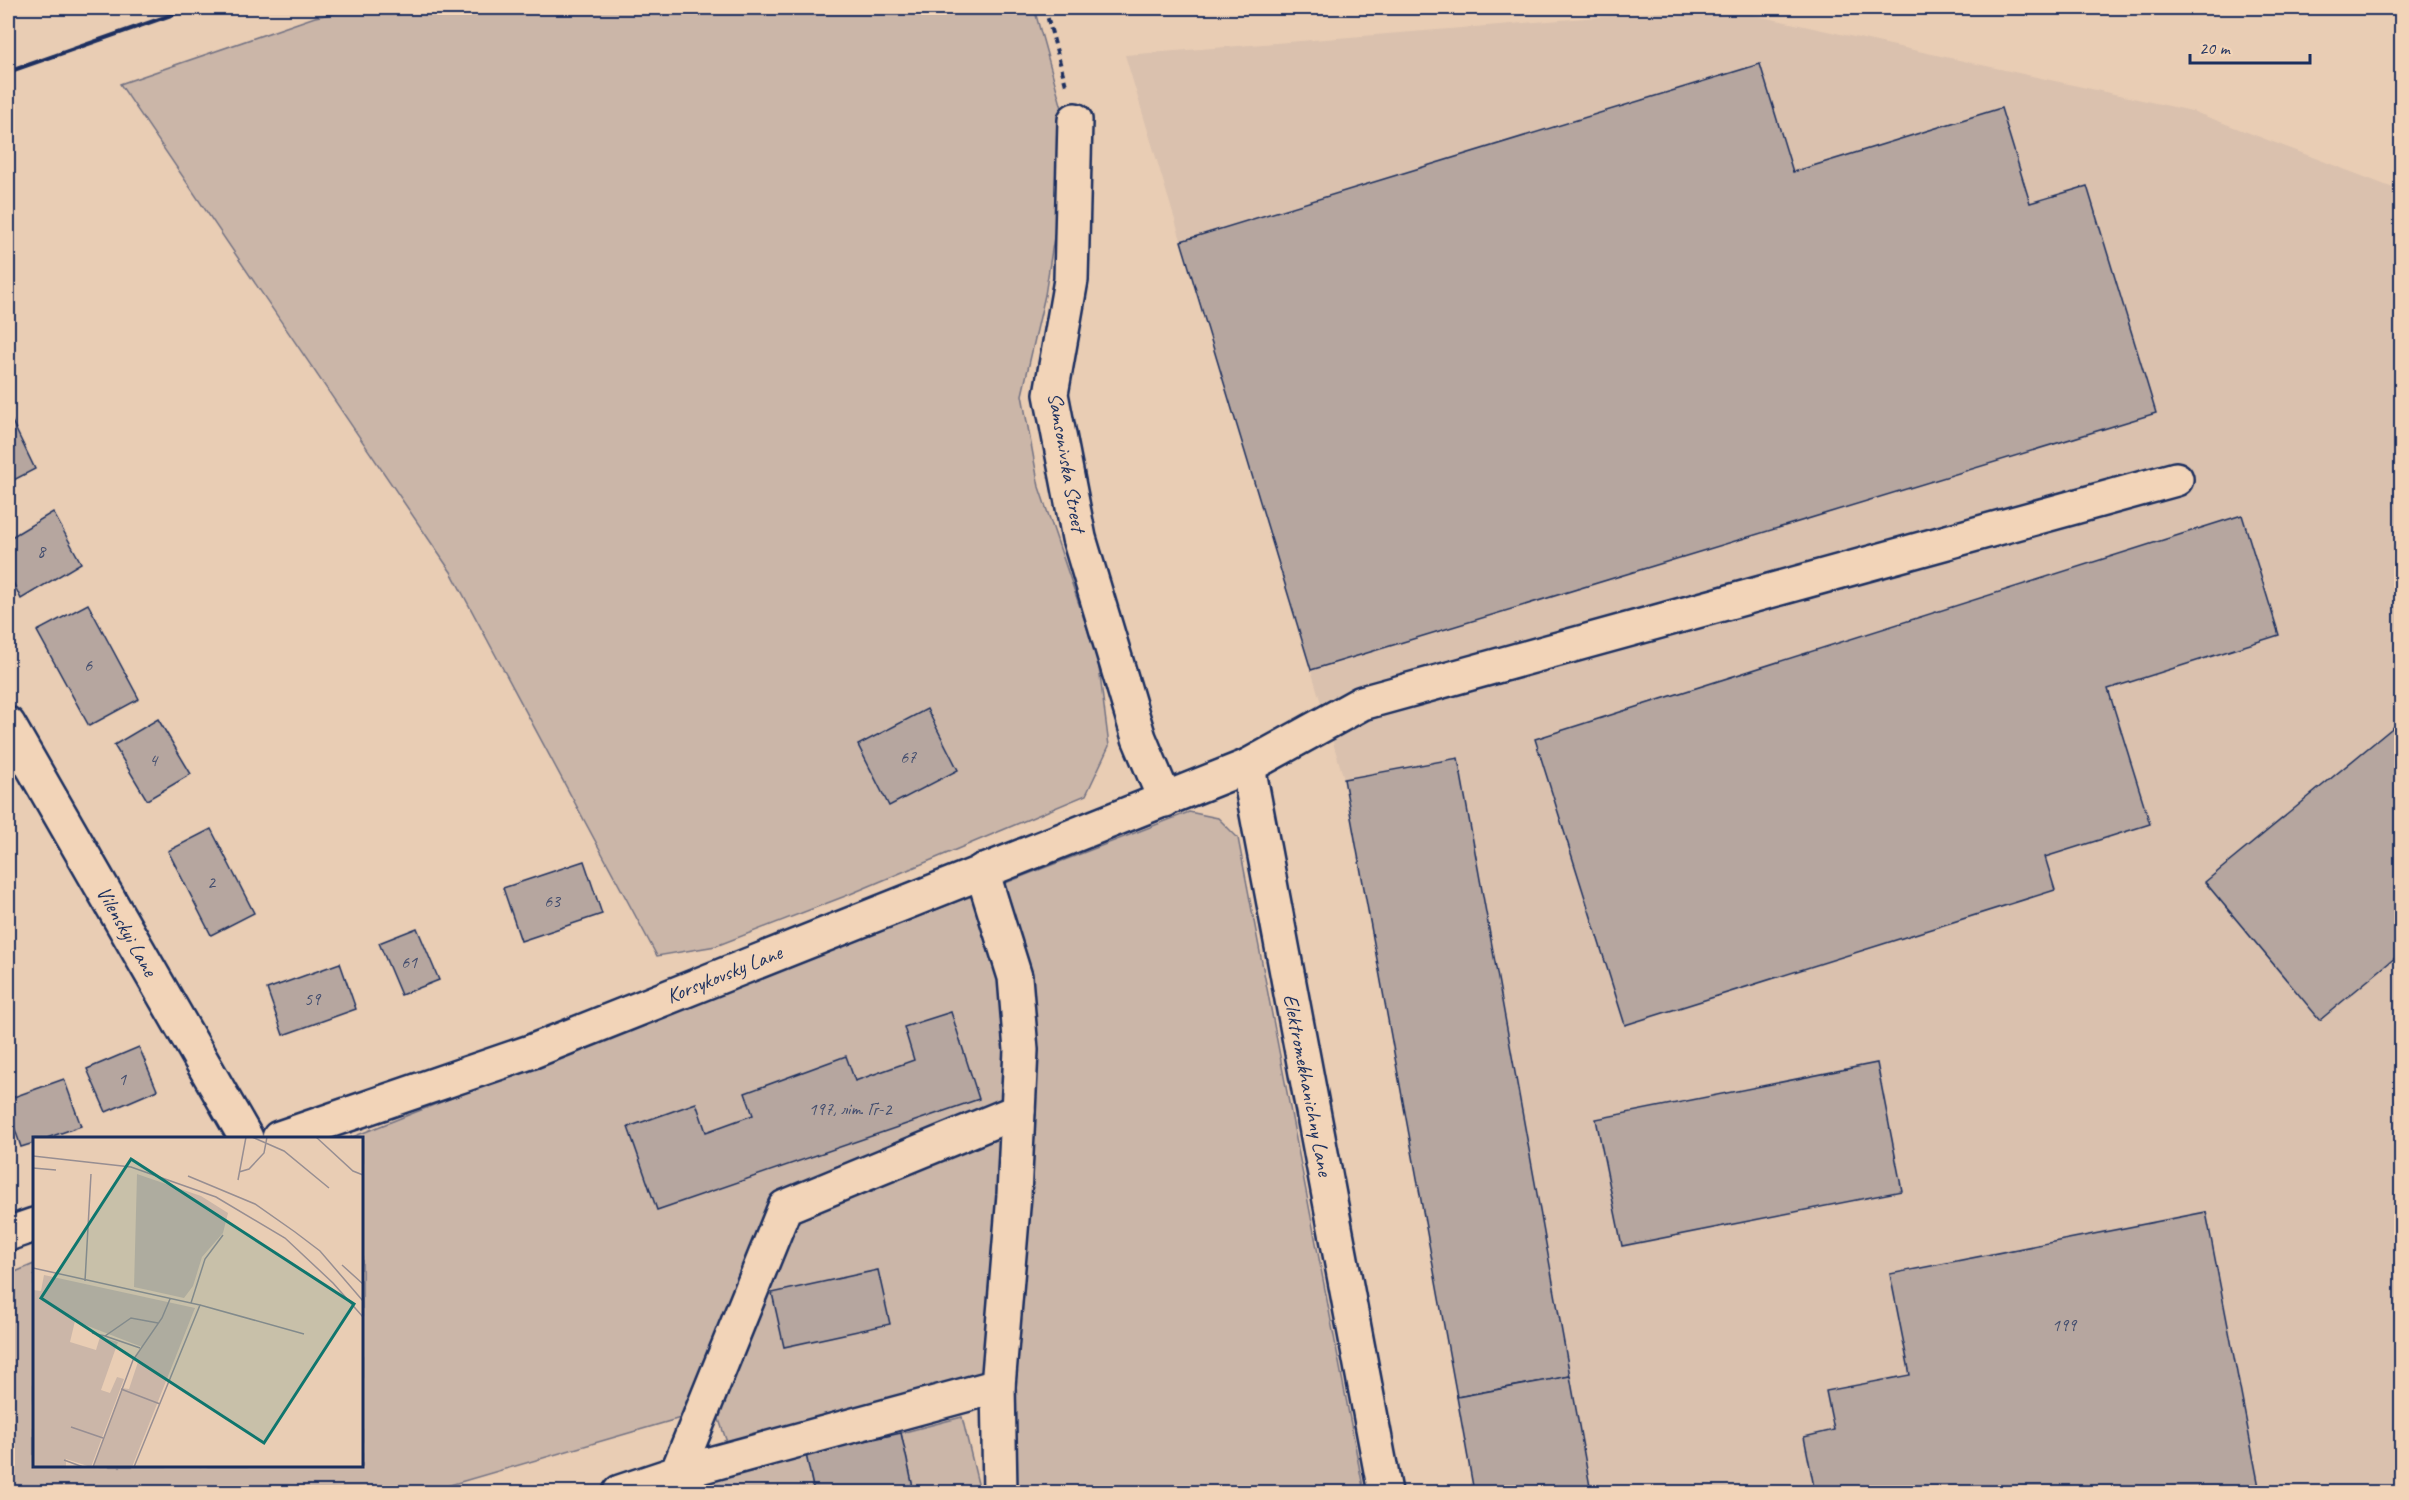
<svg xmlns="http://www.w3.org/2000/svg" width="2409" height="1500" viewBox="0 0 2409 1500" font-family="Caveat,sans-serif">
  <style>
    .built { fill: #dac1ae }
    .green { fill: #cbb6a8; stroke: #737283; stroke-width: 1.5 }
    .building { fill: #b6a69f; stroke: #1b2f5e; stroke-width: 1.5 }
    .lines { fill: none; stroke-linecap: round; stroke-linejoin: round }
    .minor-casing { stroke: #1b2f5e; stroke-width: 38 }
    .path { stroke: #1b2f5e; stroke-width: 4; stroke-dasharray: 6 4.5; stroke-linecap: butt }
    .minor { stroke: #f2d4b8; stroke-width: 33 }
    .rail { stroke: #1b2f5e; stroke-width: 4.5 }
    .labels { text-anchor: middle; stroke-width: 5; stroke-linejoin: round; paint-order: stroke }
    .number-label { font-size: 18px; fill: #424d6e }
    .street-label { font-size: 21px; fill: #1b2f5e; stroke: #f2d4b8 }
    .inset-road { fill: none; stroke: #978e92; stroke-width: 1.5 }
    .view { fill: #0f766e; fill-opacity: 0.15; stroke: #0f766e; stroke-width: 3 }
    .inset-edge { fill: none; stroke: #1b2f5e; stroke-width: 3 }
  </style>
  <rect width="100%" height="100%" fill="#e9cdb4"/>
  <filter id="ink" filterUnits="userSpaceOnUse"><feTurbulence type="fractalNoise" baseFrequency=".0167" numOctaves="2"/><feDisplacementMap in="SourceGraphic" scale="12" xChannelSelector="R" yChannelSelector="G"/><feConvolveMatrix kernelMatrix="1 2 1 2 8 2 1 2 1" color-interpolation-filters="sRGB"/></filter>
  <g filter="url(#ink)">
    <polygon class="built" points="1711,8 1722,8 2192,111 2401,191 2401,1492 1474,1492 1344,779 1125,55"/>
    <g class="green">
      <polygon points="362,8 1034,8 1062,108 1062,185 1045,295 1022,395 1039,487 1098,660 1109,746 1086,795 848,895 716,946 657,956 451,572 120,84 315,17"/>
      <polygon points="1189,812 1218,818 1238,838 1364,1492 1006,1492 1010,1368 730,1451 715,1408 426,1492 8,1492 8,1275 34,1264 34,1466 362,1466 362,1138 350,1138 568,1052"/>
      <polygon points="962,1417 980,1492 914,1492 901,1433"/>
      <polygon points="806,1454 814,1492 668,1492"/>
    </g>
    <g class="building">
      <polygon points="1760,64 1793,172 2001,108 2030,203 2087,186 2156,413 1311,670 1181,241"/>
      <polygon points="8,413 35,469 8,483"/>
      <polygon points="53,512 81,563 21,599 8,572 8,539"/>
      <polygon points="2242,515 2279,635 2108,689 2150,824 2045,857 2055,890 1625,1025 1535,739"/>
      <polygon points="88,604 139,699 89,726 37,631"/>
      <polygon points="927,709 958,770 889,806 858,745"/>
      <polygon points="158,719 191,774 147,800 114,745"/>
      <polygon points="2402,720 2402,952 2320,1020 2205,882"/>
      <polygon points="1458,758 1570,1376 1457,1397 1344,779"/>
      <polygon points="211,829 254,913 211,935 168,851"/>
      <polygon points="584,861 602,914 521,941 503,888"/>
      <polygon points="417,928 439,980 401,995 379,943"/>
      <polygon points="340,963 356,1009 283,1035 267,989"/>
      <polygon points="951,1012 979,1099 657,1210 628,1127 696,1103 706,1132 753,1115 745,1093 846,1056 855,1081 914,1060 904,1027"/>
      <polygon points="139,1047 157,1090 106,1112 87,1069"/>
      <polygon points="1877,1063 1902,1191 1622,1246 1596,1119"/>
      <polygon points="64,1079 81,1126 47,1138 34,1138 34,1143 21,1147 8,1109 8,1099"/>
      <polygon points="2206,1212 2260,1492 1815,1492 1804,1437 1834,1430 1826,1391 1910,1375 1890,1274"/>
      <polygon points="878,1270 890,1324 784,1347 772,1293"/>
      <polygon points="1570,1376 1591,1492 1474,1492 1457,1397"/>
      <polygon points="901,1433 914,1492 814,1492 806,1454"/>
    </g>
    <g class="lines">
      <defs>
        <g id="minor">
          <polyline points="1075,120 1071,280 1051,394 1079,538 1139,738 1165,800"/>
          <polyline points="8,724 246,1138"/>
          <polyline points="1248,766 1362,703 2176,479"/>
          <polyline points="982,871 1015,977 1021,1050 1014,1195 998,1386 1000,1492"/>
          <polyline points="279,1138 533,1051 1248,766 1385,1492"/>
          <polyline points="8,1234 34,1225"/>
          <polyline points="677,1473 998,1386"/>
          <polyline points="620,1492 677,1473 785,1207 1018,1111"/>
        </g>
      </defs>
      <use href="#minor" class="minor-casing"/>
      <polyline class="path" points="1045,8 1066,85"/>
      <use href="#minor" class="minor"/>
      <polyline class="rail" points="8,72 191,8"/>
    </g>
  </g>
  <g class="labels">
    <g class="number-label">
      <text x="41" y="557">8</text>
      <text x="88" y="671">6</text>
      <text x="908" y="763">67</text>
      <text x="153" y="766">4</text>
      <text x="211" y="888">2</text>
      <text x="552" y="907">63</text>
      <text x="409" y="968">61</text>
      <text x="312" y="1005">59</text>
      <text x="122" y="1085">1</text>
      <text x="850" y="1115">197, літ. Гг-2</text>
      <text x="2064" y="1331">199</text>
    </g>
    <g class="street-label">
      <text transform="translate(1067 462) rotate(80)" y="7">Samsonivska Street</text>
      <text transform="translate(127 931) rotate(60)" y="7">Vilenskyi Lane</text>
      <text transform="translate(724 974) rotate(-22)" y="7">Korsykovsky Lane</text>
      <text transform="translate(1308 1085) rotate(79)" y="7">Elektromekhanichny Lane</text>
    </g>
  </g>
  <g transform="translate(33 1137)">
    <rect width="330" height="330" fill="#e9cdb4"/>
    <path d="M104 37 168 59 195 76 190 96 169 120 160 149 151 161 101 150ZM11 138 162 171 99 330H60L89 251 96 252 105 225 100 223 109 210 42 184 37 205 63 213 67 200 85 205 68 253 77 256 84 240 91 242 58 330 33 322V330H0V153L8 154Z" fill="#cbb6a8"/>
    <path class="inset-road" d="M219 0 251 14 296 51M283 0 320 34 330 38M0 19 98 30 183 60 252 101 300 146 330 180M0 31 23 33M206 35 216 32 231 16 234 0M155 39 222 67 262 95 287 114 330 164M205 43 213 0M309 128 330 147M0 131 167 168 101 330M52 144 58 37M158 166 172 122 190 98M167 168 271 197M59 196 72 199 98 181 125 186M72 199 107 211M88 252 127 267M38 290 70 301M31 323 50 330M60 330 100 223 129 181 137 162"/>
    <path class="view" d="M98 22 321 167 231 306 8 161Z"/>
    <rect width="330" height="330" class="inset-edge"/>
  </g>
  <rect width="2409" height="1500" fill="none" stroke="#f2d4b8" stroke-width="30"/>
  <rect x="15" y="15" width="2379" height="1470" fill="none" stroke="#1b2f5e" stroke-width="2" filter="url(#ink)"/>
  <path d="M2190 54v9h120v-9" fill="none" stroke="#1b2f5e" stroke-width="3"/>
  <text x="2199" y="54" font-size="18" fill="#1b2f5e" stroke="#f2d4b8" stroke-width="4.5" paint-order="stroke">20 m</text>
</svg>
